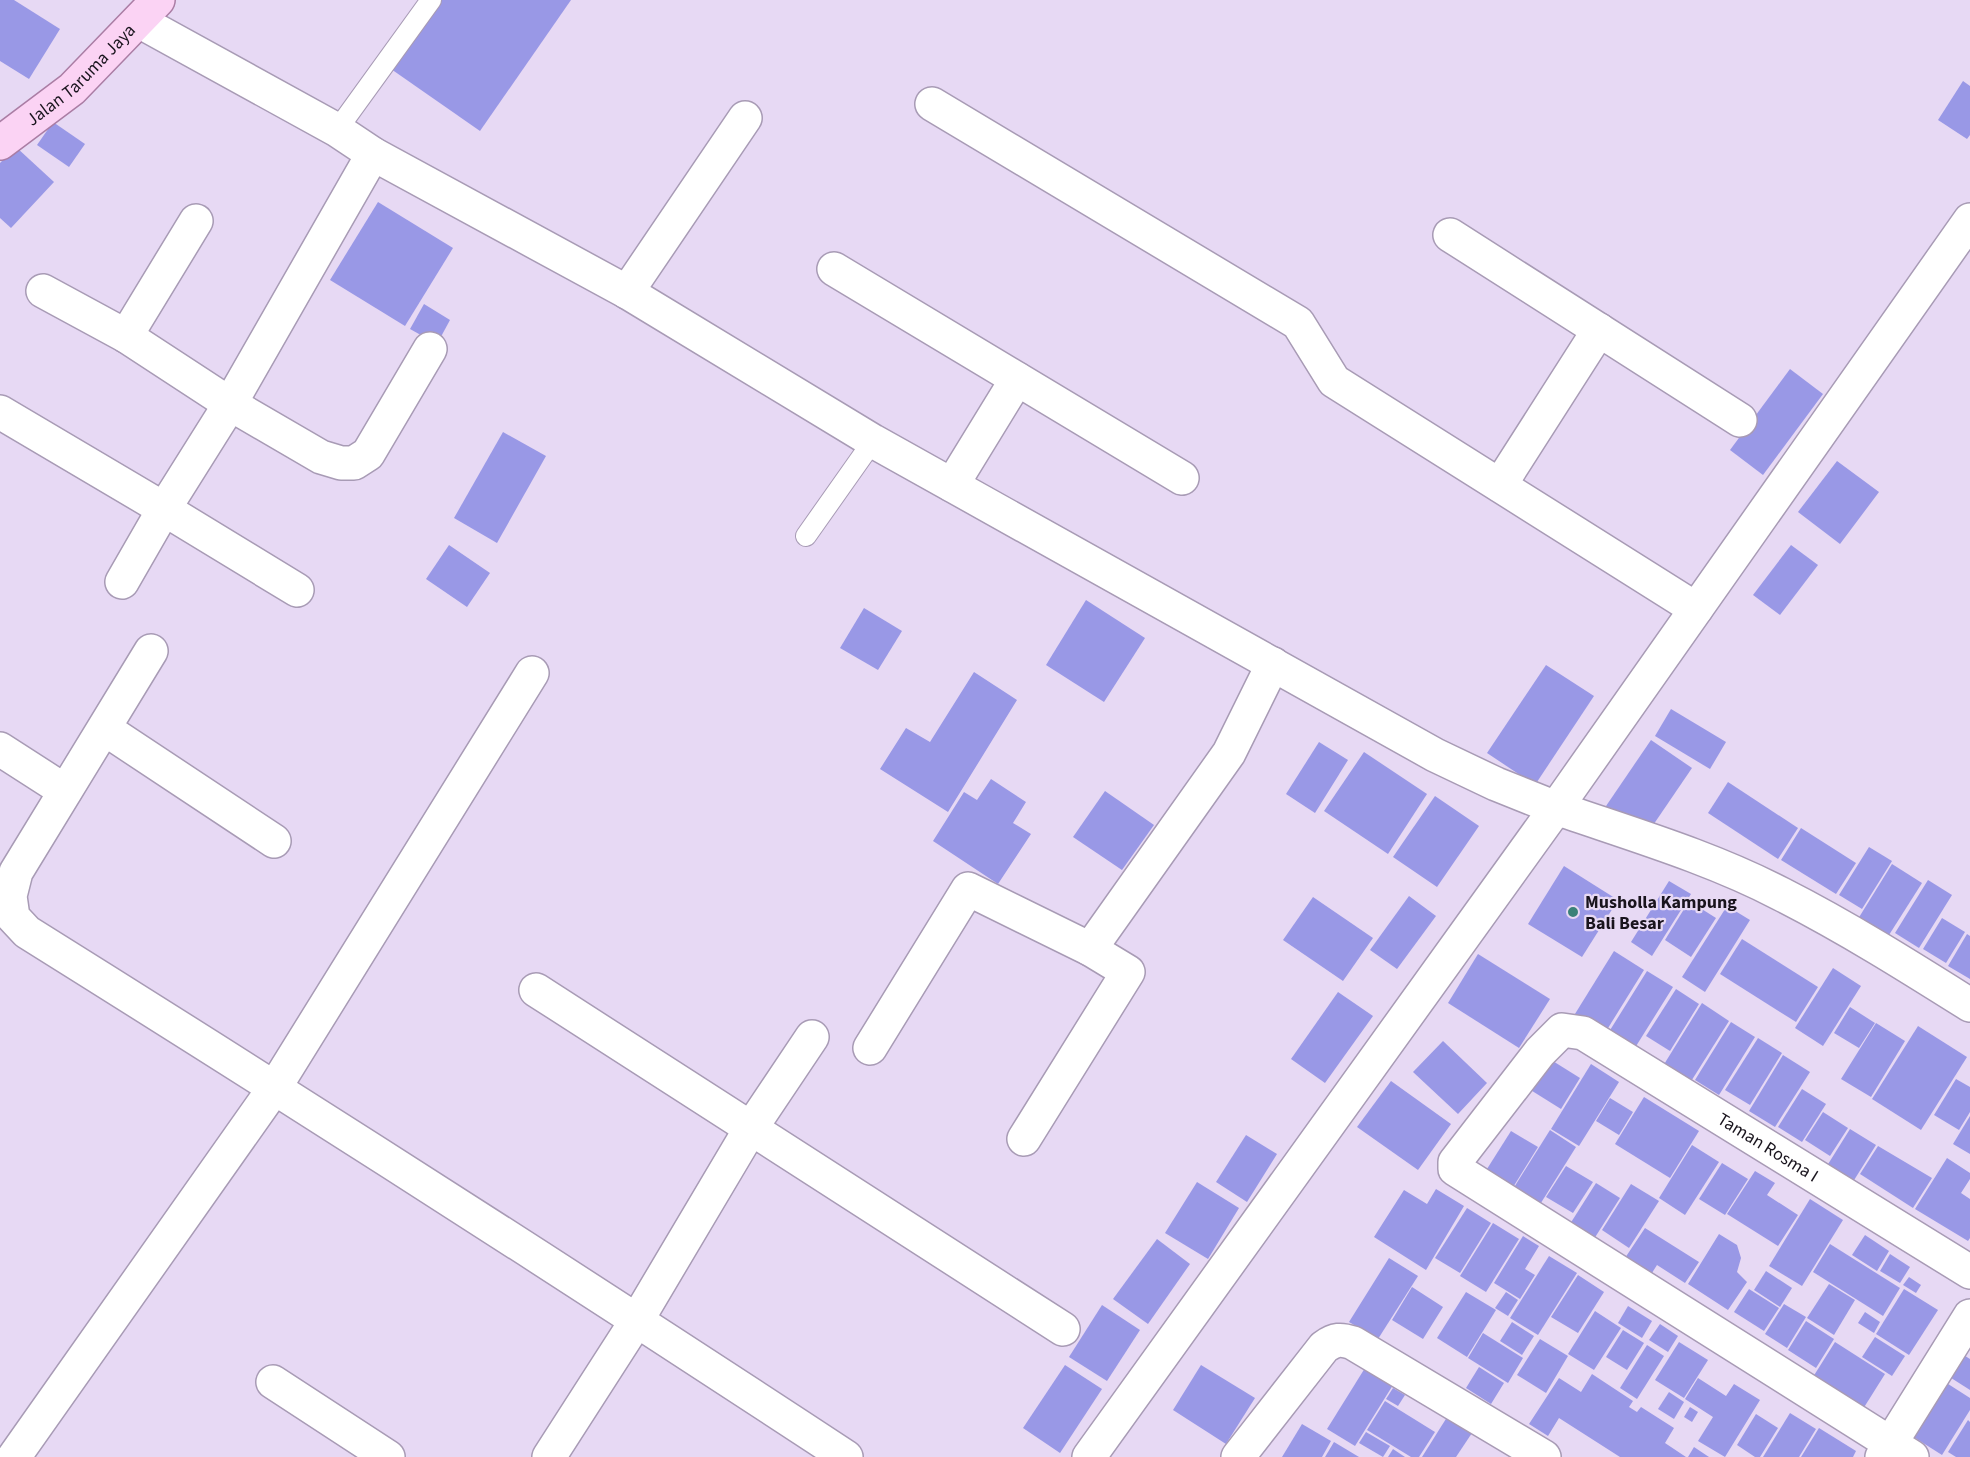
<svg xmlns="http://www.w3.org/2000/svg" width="1970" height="1457" viewBox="0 0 1970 1457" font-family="'Source Sans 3',sans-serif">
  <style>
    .building { fill: #9998e6 }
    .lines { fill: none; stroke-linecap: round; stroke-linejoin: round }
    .service-casing { stroke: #a89bb5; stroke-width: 22 }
    .minor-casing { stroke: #a89bb5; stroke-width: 36 }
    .primary-casing { stroke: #aa7da4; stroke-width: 36 }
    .service { stroke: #fff; stroke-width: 20 }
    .minor { stroke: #fff; stroke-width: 33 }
    .primary { stroke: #fbd3f4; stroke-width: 33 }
    .poi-dot { fill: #3a8178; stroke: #e7d9f4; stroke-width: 2 }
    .labels { text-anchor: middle; stroke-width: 4.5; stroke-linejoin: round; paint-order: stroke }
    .street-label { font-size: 18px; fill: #19141d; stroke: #e7d9f4 }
    .poi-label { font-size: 18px; font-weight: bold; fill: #19141d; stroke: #e7d9f4; text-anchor: start }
  </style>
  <rect width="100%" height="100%" fill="#e7d9f4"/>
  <g class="building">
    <polygon points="0,0 14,0 60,29 29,79 0,61"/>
    <polygon points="439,0 571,0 480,131 391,69"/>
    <polygon points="1963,81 1970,86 1970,135 1967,139 1938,120"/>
    <polygon points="53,122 85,144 69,167 37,145"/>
    <polygon points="16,147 54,182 11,228 0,218 0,163"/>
    <polygon points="378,202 453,248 405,326 330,280"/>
    <polygon points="424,304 450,320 437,344 410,329"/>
    <polygon points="1790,369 1823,394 1763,475 1730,450"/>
    <polygon points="503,432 546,456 497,543 454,518"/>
    <polygon points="1837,461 1879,492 1840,544 1798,512"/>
    <polygon points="449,545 490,573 467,607 426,579"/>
    <polygon points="1791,545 1818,565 1780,615 1753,595"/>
    <polygon points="1086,600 1145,638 1104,702 1046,665"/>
    <polygon points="864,608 902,631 878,670 840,648"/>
    <polygon points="1546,665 1594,696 1535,785 1487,753"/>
    <polygon points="974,672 1017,700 948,812 880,769 906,728 930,742"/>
    <polygon points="1671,709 1726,742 1710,769 1655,736"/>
    <polygon points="1651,740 1692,768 1645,837 1604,809"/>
    <polygon points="1319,742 1348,760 1315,813 1286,794"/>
    <polygon points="1364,752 1427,794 1388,854 1324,811"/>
    <polygon points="991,779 1026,802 1013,823 1031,834 998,884 933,841 964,792 977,800"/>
    <polygon points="1728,782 1798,828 1778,859 1708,813"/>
    <polygon points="1105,791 1154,825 1122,870 1073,837"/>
    <polygon points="1435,796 1479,826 1437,887 1393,857"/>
    <polygon points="1801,828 1856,863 1836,894 1781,860"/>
    <polygon points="1869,847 1892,861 1862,909 1839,895"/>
    <polygon points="1892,864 1922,883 1882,946 1853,927"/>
    <polygon points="1564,866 1618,900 1582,957 1528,924"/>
    <polygon points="1928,880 1952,895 1919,948 1895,933"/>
    <polygon points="1669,881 1691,894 1652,956 1631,942"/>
    <polygon points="1409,896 1436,916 1397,969 1370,950"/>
    <polygon points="1313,897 1373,938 1343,981 1283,940"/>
    <polygon points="1689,901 1716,918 1691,957 1665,940"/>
    <polygon points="1727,906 1750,920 1705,992 1682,977"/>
    <polygon points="1942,918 1965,932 1946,963 1923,949"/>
    <polygon points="1967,934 1970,936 1970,979 1948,966"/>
    <polygon points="1742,939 1818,987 1796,1022 1720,974"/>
    <polygon points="1614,951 1644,970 1600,1041 1570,1022"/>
    <polygon points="1478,954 1550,999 1519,1048 1448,1003"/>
    <polygon points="1833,968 1861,986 1823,1046 1795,1028"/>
    <polygon points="1647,971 1673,987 1628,1059 1602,1043"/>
    <polygon points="1676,989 1699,1004 1670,1051 1646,1036"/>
    <polygon points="1338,992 1373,1016 1325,1083 1291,1059"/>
    <polygon points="1702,1003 1729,1021 1690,1083 1663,1066"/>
    <polygon points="1850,1007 1875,1023 1859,1048 1834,1033"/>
    <polygon points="1731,1022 1755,1037 1719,1095 1695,1080"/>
    <polygon points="1876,1023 1905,1041 1871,1097 1841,1079"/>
    <polygon points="1918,1026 1967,1057 1921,1130 1872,1099"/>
    <polygon points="1758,1038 1782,1053 1750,1105 1725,1090"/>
    <polygon points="1443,1041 1487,1083 1458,1114 1413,1072"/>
    <polygon points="1783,1055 1810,1072 1775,1127 1749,1111"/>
    <polygon points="1548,1058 1580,1078 1561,1109 1529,1089"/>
    <polygon points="1591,1064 1619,1082 1579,1146 1551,1129"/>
    <polygon points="1956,1079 1970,1087 1970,1112 1959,1130 1934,1115"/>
    <polygon points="1391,1081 1451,1124 1418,1170 1357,1127"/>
    <polygon points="1802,1089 1826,1104 1802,1142 1778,1127"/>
    <polygon points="1644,1097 1699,1131 1670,1178 1615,1144"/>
    <polygon points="1610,1098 1633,1112 1619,1135 1596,1121"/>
    <polygon points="1823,1112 1848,1128 1830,1156 1805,1140"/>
    <polygon points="1970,1116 1970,1154 1953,1144"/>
    <polygon points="1850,1129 1876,1145 1851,1185 1825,1169"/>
    <polygon points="1550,1130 1576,1147 1534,1214 1508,1197"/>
    <polygon points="1511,1131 1538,1147 1507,1197 1480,1180"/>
    <polygon points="1246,1135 1277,1154 1247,1202 1216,1182"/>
    <polygon points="1692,1145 1719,1162 1685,1215 1659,1198"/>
    <polygon points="1878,1146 1932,1178 1913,1208 1860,1174"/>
    <polygon points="1947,1158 1970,1173 1970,1179 1961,1193 1970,1199 1970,1238 1968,1241 1915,1209"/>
    <polygon points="1722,1163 1748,1179 1725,1215 1699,1199"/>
    <polygon points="1566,1166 1593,1182 1573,1213 1546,1197"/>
    <polygon points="1755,1171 1775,1183 1767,1195 1798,1215 1778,1246 1727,1214"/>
    <polygon points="1197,1182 1239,1208 1208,1259 1165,1233"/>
    <polygon points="1596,1183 1620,1198 1587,1250 1563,1235"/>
    <polygon points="1631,1184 1659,1201 1629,1248 1602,1230"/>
    <polygon points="1436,1189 1464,1206 1426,1270 1374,1237 1404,1190 1427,1204"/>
    <polygon points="1810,1199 1843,1220 1802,1286 1769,1266"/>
    <polygon points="1467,1208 1491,1223 1460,1273 1435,1258"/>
    <polygon points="1493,1223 1519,1239 1486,1292 1460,1276"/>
    <polygon points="1645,1228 1699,1262 1685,1283 1657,1265 1643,1287 1617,1270"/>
    <polygon points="1719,1234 1737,1245 1741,1258 1737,1272 1747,1282 1728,1310 1688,1284"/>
    <polygon points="1865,1235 1889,1251 1877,1271 1852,1255"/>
    <polygon points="1523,1236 1539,1246 1525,1269 1535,1275 1520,1299 1494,1283"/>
    <polygon points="1157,1239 1190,1264 1148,1324 1113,1299"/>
    <polygon points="1830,1244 1900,1288 1883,1316 1813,1272"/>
    <polygon points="1890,1254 1910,1267 1900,1283 1880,1271"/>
    <polygon points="1549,1256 1577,1273 1538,1335 1510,1318"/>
    <polygon points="1389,1258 1418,1276 1378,1339 1349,1322"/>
    <polygon points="1766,1271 1792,1288 1780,1307 1754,1290"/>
    <polygon points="1578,1275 1604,1292 1578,1333 1551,1317"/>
    <polygon points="1909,1277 1921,1285 1916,1293 1903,1285"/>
    <polygon points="1829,1284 1855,1300 1834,1335 1807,1318"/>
    <polygon points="1412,1287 1443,1307 1423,1339 1392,1320"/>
    <polygon points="1749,1289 1779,1308 1764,1331 1734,1312"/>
    <polygon points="1904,1289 1938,1310 1909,1355 1876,1334"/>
    <polygon points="1466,1292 1496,1310 1467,1357 1437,1338"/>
    <polygon points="1506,1292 1518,1300 1508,1316 1495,1308"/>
    <polygon points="1784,1304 1806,1317 1787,1348 1765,1334"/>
    <polygon points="1102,1305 1140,1330 1107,1381 1069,1357"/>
    <polygon points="1628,1306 1652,1321 1642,1338 1618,1323"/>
    <polygon points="1595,1311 1621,1328 1594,1370 1568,1354"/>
    <polygon points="1865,1312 1880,1322 1874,1333 1858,1323"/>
    <polygon points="1806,1321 1834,1339 1816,1368 1788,1350"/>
    <polygon points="1512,1322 1534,1336 1522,1355 1500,1341"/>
    <polygon points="1660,1324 1678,1336 1668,1352 1649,1340"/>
    <polygon points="1623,1330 1644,1343 1627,1370 1606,1357"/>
    <polygon points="1483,1333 1523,1358 1508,1383 1468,1358"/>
    <polygon points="1875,1337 1905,1356 1892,1376 1862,1357"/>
    <polygon points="1540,1339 1568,1356 1546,1393 1517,1375"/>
    <polygon points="1679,1342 1708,1360 1684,1398 1655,1380"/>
    <polygon points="1835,1342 1885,1374 1863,1409 1813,1377"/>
    <polygon points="1647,1345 1664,1356 1637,1399 1620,1388"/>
    <polygon points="1962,1354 1970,1359 1970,1390 1948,1376"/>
    <polygon points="1065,1365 1102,1389 1060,1453 1023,1428"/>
    <polygon points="1201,1365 1255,1398 1226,1444 1173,1410"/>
    <polygon points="1479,1367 1504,1383 1491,1404 1466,1388"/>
    <polygon points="1365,1368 1393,1385 1355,1446 1327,1429"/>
    <polygon points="1592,1374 1633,1401 1629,1407 1637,1412 1641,1407 1674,1428 1665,1443 1686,1457 1620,1457 1559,1418 1548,1436 1529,1424 1559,1378 1581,1392"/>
    <polygon points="1698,1378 1726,1396 1734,1384 1760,1400 1725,1457 1698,1441 1713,1417 1685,1399"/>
    <polygon points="1945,1382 1970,1398 1970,1410 1942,1455 1912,1436"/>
    <polygon points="1393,1388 1405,1395 1398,1406 1386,1399"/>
    <polygon points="1669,1392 1684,1402 1674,1419 1658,1409"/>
    <polygon points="1385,1401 1435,1432 1419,1457 1411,1457 1367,1430"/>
    <polygon points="1690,1407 1698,1412 1692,1422 1684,1417"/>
    <polygon points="1790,1413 1816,1429 1799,1457 1763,1457"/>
    <polygon points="1449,1414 1474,1430 1456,1457 1422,1457"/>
    <polygon points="1756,1414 1778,1428 1760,1457 1755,1457 1737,1445"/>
    <polygon points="1968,1420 1970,1422 1970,1457 1956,1457 1948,1452"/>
    <polygon points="1302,1424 1331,1441 1322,1457 1282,1457"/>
    <polygon points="1819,1428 1856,1451 1853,1457 1801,1457"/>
    <polygon points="1366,1432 1390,1446 1383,1457 1359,1443"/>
    <polygon points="1334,1442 1359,1457 1325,1457"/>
    <polygon points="1694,1447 1709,1457 1688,1457"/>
    <polygon points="1393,1449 1405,1457 1388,1457"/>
  </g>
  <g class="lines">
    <defs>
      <g id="service">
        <polyline points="337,130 431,0"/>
        <polyline points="806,536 873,441"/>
      </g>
      <g id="minor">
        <polyline points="139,21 337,130 373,154 627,292 873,441 1435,755 1496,784 1556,808 1970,220"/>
        <polyline points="932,104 1298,323 1334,381 1696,609"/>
        <polyline points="1450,235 1740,420"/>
        <polyline points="834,269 1182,478"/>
        <polyline points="43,291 126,336 230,404 321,457 341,463 354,463 368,454 430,349"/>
        <polyline points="627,292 745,118"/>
        <polyline points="126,336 196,221"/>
        <polyline points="0,412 164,509 297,590"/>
        <polyline points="952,485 1017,379"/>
        <polyline points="1500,485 1599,330"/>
        <polyline points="122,582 164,509 230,404 373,154"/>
        <path d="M151 651 16 872 10 896 13 917 27 932C302 1104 575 1279 846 1457"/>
        <polyline points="105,729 274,841"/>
        <polyline points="0,749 65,791"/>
        <polyline points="1090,949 1229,753 1273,664"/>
        <polyline points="536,990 1063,1329"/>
        <polyline points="870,1048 968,889 1090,949 1128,972 1024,1139"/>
        <polyline points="273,1382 388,1457"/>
        <polyline points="14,1457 275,1087 532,673"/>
        <polyline points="549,1457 637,1320 751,1128 812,1037"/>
        <path d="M1089 1457 1556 808C1631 834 1710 857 1781 894 1846 927 1908 966 1970 1005"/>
        <path d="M1238 1457 1324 1347C1335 1339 1341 1339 1353 1343L1544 1457"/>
        <polyline points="1882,1457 1970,1316"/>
        <path id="s1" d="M1912 1457 1455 1169V1162L1540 1052 1562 1030 1583 1033 1970 1272"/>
      </g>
      <g id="primary">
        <path id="s2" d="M0 143 72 89 158 0"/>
      </g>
    </defs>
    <use href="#service" class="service-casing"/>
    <use href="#minor" class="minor-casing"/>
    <use href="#primary" class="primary-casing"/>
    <use href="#service" class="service"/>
    <use href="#minor" class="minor"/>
    <use href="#primary" class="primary"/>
  </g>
  <circle class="poi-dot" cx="1573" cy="912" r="6"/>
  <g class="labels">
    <g class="street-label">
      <text dy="6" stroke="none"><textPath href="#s2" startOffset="106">Jalan Taruma Jaya</textPath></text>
      <text dy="6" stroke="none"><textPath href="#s1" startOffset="956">Taman Rosma I</textPath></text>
    </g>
    <g class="poi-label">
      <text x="1585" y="908">Musholla Kampung<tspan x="1585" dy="21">Bali Besar</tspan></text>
    </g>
  </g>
</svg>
